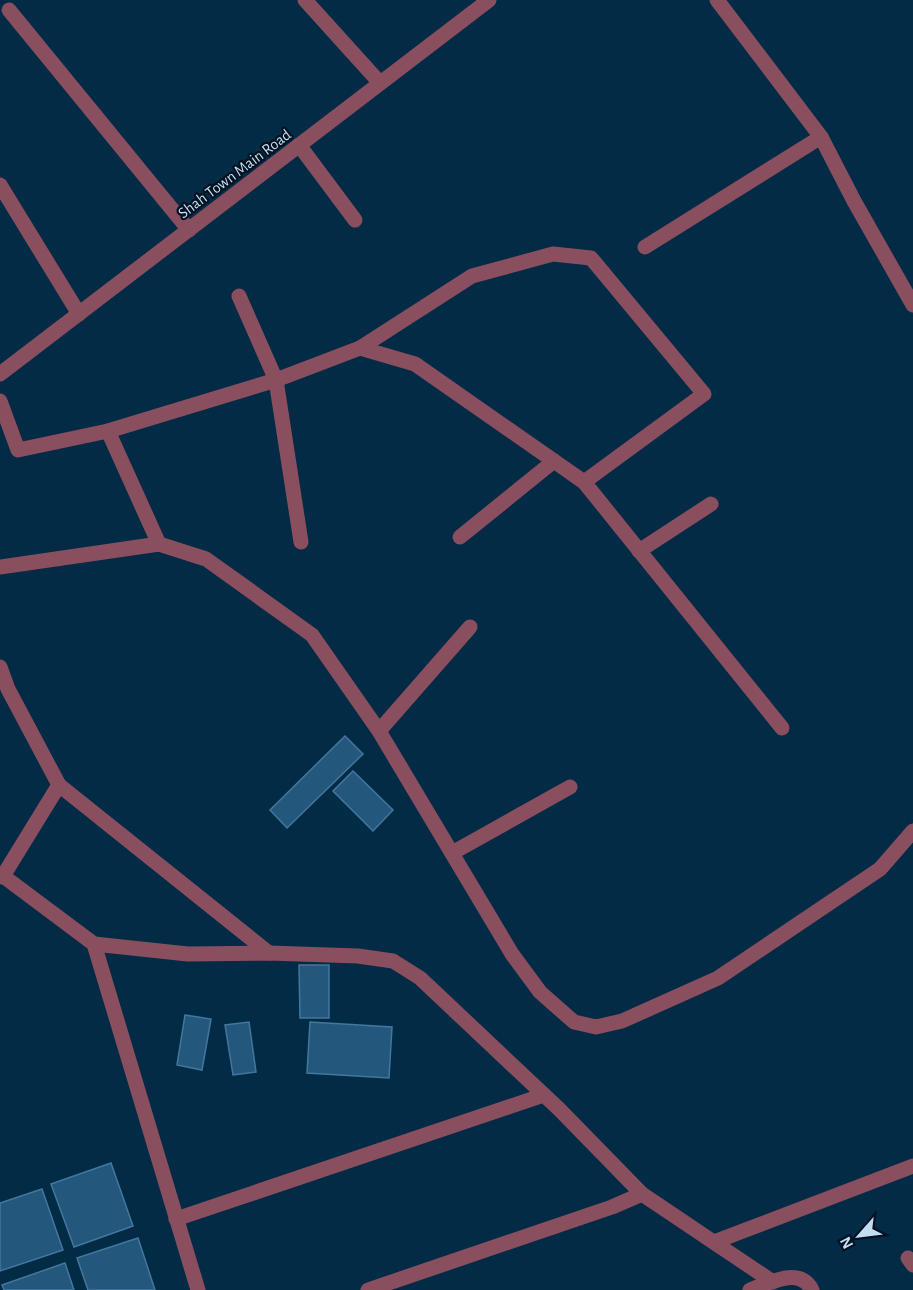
<svg xmlns="http://www.w3.org/2000/svg" width="913" height="1290" viewBox="0 0 913 1290" font-family="'Alegreya Sans',sans-serif">
  <style>
    .building { fill: #23577c; stroke: #44779e; stroke-width: 1.5 }
    .lines { fill: none; stroke-linecap: round; stroke-linejoin: round }
    .minor { stroke: #894f5f; stroke-width: 15 }
    .tertiary { stroke: #894f5f; stroke-width: 15 }
    .labels { text-anchor: middle; stroke-width: 4.5; stroke-linejoin: round; paint-order: stroke }
    .street-label { font-size: 16px; fill: #c3ddf3; stroke: #011322 }
  </style>
  <rect width="100%" height="100%" fill="#022b46"/>
  <g class="building">
    <polygon points="345,736 363,754 287,828 270,810"/>
    <polygon points="353,771 393,810 373,831 333,791"/>
    <polygon points="299,965 329,965 329,1018 300,1018"/>
    <polygon points="185,1015 211,1019 202,1070 177,1065"/>
    <polygon points="249,1022 256,1072 233,1075 225,1025"/>
    <polygon points="310,1022 392,1027 389,1078 307,1073"/>
    <polygon points="111,1163 133,1226 74,1247 51,1184"/>
    <polygon points="42,1189 63,1250 0,1271 0,1203"/>
    <polygon points="138,1238 155,1290 88,1290 77,1258"/>
    <polygon points="65,1263 74,1290 4,1290 2,1285"/>
  </g>
  <g class="lines">
    <g class="minor">
      <polyline points="305,0 380,83"/>
      <polyline points="717,0 821,137 854,201 913,305"/>
      <polyline points="9,10 189,230"/>
      <polyline points="299,145 355,220"/>
      <polyline points="0,185 79,314"/>
      <polyline points="645,247 821,137"/>
      <polyline points="239,296 276,380 301,542"/>
      <polyline points="360,348 415,364 584,482 782,728"/>
      <polyline points="0,401 18,450 108,431 276,380 360,348 472,276 553,254 591,258 704,394 584,482"/>
      <polyline points="108,431 159,544"/>
      <polyline points="460,537 554,461"/>
      <polyline points="639,551 711,504"/>
      <polyline points="0,567 159,544 206,559 312,635 379,731 512,954 540,992 574,1022 596,1027 622,1021 718,978 880,869 913,831"/>
      <polyline points="0,667 8,689 59,785 269,953"/>
      <polyline points="379,731 470,627"/>
      <polyline points="452,853 570,787"/>
      <polyline points="3,876 94,944 188,954 269,953 358,956 393,961 420,978 559,1109 642,1194"/>
      <polyline points="0,877 3,876 59,785"/>
      <polyline points="94,944 198,1290"/>
      <polyline points="176,1219 544,1095"/>
      <polyline points="714,1242 913,1166"/>
      <polyline points="908,1258 913,1265"/>
      <polyline points="368,1290 612,1207 642,1194 773,1282"/>
      <path d="M750 1290C769 1283 800 1266 812 1290"/>
    </g>
    <polyline class="tertiary" points="0,374 489,0"/>
  </g>
  <g class="labels">
    <g class="street-label">
      <text transform="translate(234 173) rotate(-37)" y="6">Shah Town Main Road</text>
    </g>
  </g>
  <g transform="translate(859 1236) rotate(242)" stroke="#011322" stroke-width="4.5" paint-order="stroke">
  <path d="M0-4.5L10 22L0 15L-10 22Z" fill="#c3ddf3"/>
  <text y="-9" font-size="16" font-weight="bold" text-anchor="middle" fill="#c3ddf3">N</text>
  </g>
</svg>
